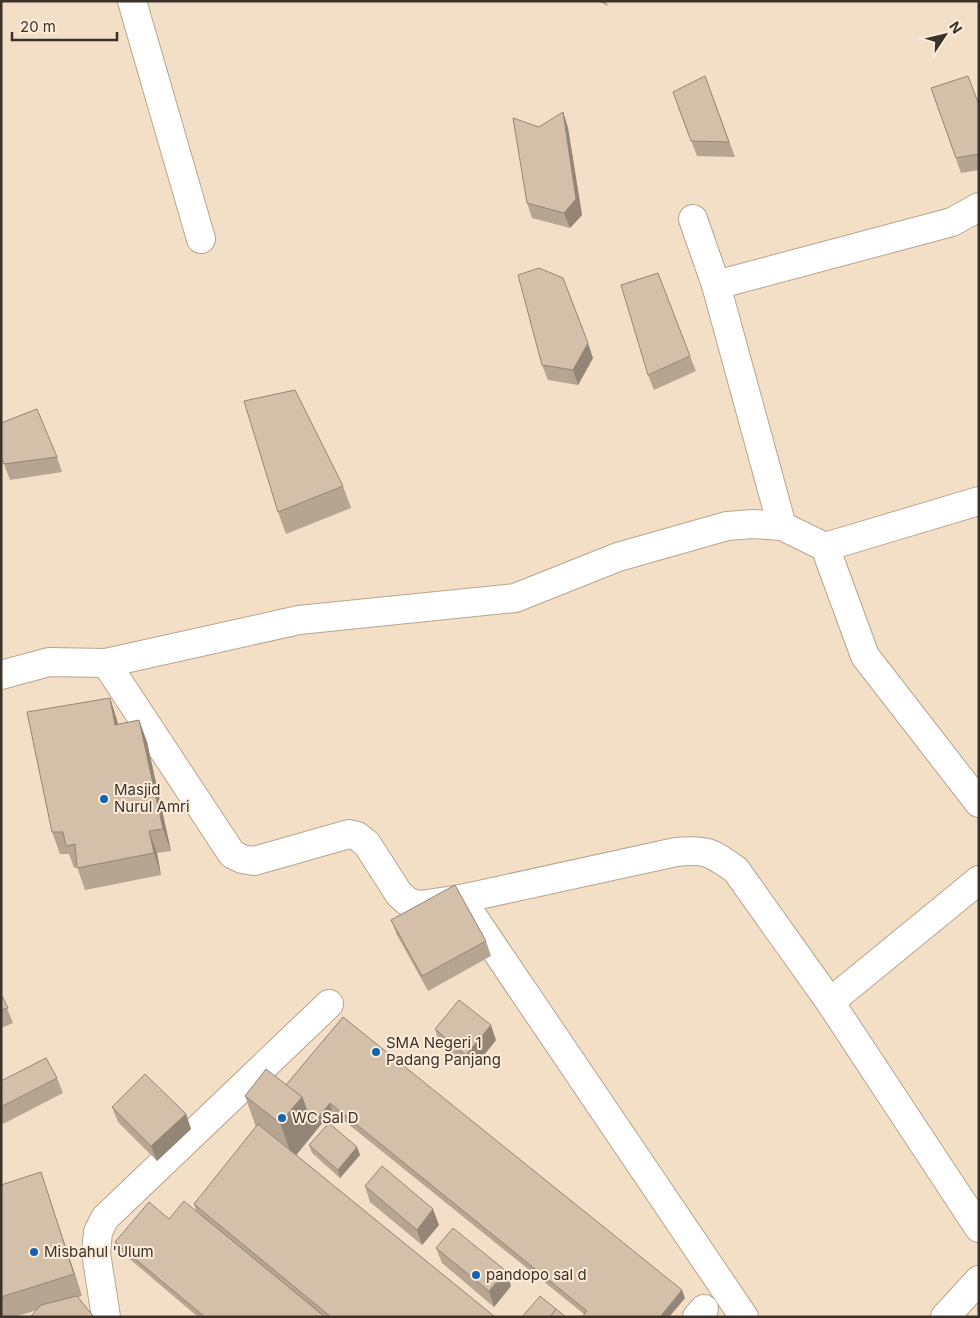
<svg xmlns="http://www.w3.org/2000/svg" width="980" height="1318" viewBox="0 0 980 1318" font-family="Inter,sans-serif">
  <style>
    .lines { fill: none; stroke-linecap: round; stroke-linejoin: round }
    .minor-casing { stroke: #b8a58e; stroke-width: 30 }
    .minor { stroke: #fff; stroke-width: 28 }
    .wall { fill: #b6a590 }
    .shaded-wall { fill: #948676 }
    .building { fill: #d4c0a8; stroke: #948676 }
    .poi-dot { fill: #0f65b3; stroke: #fdecd9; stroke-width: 2 }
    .labels { text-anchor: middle; stroke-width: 4; stroke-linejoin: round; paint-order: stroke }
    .poi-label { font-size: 15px; fill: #3b332a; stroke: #fdecd9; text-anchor: start }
  </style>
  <rect width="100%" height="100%" fill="#f3dec6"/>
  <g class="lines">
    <defs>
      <g id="minor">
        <polyline points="132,1 201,239"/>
        <polyline points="693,219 716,285 782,526"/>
        <polyline points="716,285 952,222 979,207"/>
        <polyline points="825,547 865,656 979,803"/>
        <path d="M106 663 232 854 242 859 254 861 349 834 357 836 367 844 399 894 408 902 420 905 461 899 676 852C706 849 711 852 736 870L830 1002 979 1228"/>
        <polyline points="1,675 49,662 106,663 299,620 515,598 618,557 727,526 753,524 782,526 825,547 979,501"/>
        <polyline points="461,899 744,1317"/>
        <polyline points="830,1002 979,880"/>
        <polyline points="106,1317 96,1253 98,1232 105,1218 329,1004"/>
        <polyline points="697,1317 704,1309"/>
        <polyline points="945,1317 979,1280"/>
      </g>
    </defs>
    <use href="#minor" class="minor-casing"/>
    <use href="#minor" class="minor"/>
  </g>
  <g class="wall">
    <polygon points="597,1 606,1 608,6"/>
    <polygon points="705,76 735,157 697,156 678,107"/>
    <polygon points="931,88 979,105 979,170 961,173"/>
    <polygon points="563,112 568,128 582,215 570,228 532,218 527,203 539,127"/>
    <polygon points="690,356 696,371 654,390 648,375"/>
    <polygon points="593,358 578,385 548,380 542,365"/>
    <polygon points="1,456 57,457 62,472 10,480"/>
    <polygon points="343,486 351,508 286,534 278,512"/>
    <polygon points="110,698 118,724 139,720 147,742 171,851 157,853 161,875 85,890 77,867 74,868 69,854 60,854 52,832"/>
    <polygon points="391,920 486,941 491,956 428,991 397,935"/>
    <polygon points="1,994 13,1023 1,1028"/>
    <polygon points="343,1017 685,1298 669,1317 582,1317 584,1314 332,1111 296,1155 495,1317 198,1317 118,1249 115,1242 169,1219 196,1211 194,1204 256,1127 245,1096 286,1085"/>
    <polygon points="435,1029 496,1040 472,1070 440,1045"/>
    <polygon points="57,1078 63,1093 3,1124 1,1121 1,1081"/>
    <polygon points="112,1107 186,1114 191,1129 157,1161 118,1122"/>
    <polygon points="309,1145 357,1147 360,1155 340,1178 312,1153"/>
    <polygon points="1,1185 48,1194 82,1296 15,1317 1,1317"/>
    <polygon points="365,1186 439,1225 422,1245 370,1202"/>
    <polygon points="436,1248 511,1286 494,1307 442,1263"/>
  </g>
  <g class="shaded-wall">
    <polygon points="563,112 568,128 582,215 570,228 564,213"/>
    <polygon points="588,343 593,358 578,385 573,370"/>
    <polygon points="110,698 117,720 122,747 115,725"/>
    <polygon points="139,720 147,742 171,851 163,829"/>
    <polygon points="149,831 157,853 161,875 154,853"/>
    <polygon points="491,1025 496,1040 472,1070 466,1055"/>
    <polygon points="302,1097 330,1103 332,1111 293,1159 280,1123"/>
    <polygon points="186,1114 191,1129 157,1161 151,1146"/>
    <polygon points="357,1147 360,1155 340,1178 338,1170"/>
    <polygon points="41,1172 48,1194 82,1296 74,1274"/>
    <polygon points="433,1209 439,1225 422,1245 417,1230"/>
    <polygon points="506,1271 511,1286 494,1307 489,1291"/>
    <polygon points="682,1290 685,1298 669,1317 660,1317"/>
  </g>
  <g class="building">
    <polygon points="705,76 729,142 691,141 673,92"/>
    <polygon points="968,76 979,105 979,154 956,158 931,88"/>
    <polygon points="563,112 576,199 564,213 527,203 513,118 539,127"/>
    <polygon points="539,268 563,278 588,343 573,370 542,365 518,275"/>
    <polygon points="658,273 690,356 648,375 621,285"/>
    <polygon points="295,390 343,486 278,512 244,401"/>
    <polygon points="37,409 57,457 4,464 1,456 1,423"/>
    <polygon points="110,698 115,725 139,720 163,829 149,831 154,853 77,868 75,844 66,846 63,832 52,832 27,712"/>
    <polygon points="455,885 486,941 422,976 391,920"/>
    <polygon points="1,994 8,1008 1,1010"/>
    <polygon points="459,1000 491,1025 466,1055 435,1029"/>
    <polygon points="343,1017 682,1290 660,1317 582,1317 587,1311 330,1103 312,1125 302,1097 286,1085"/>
    <polygon points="46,1058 57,1078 1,1107 1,1081"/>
    <polygon points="266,1069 302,1097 280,1123 245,1096"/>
    <polygon points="145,1074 186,1114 151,1146 112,1107"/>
    <polygon points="329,1123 357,1147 338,1170 309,1145"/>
    <polygon points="258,1124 495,1317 331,1317 194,1204"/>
    <polygon points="382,1166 433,1209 417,1230 365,1186"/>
    <polygon points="41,1172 74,1274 1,1297 1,1185"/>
    <polygon points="184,1201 325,1317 205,1317 115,1242 149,1202 169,1219"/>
    <polygon points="453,1228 506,1271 489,1291 436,1248"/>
    <polygon points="77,1296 94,1317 30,1317 41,1305"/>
    <polygon points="540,1296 556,1309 550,1317 522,1317"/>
    <polygon points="556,1309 566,1317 550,1317"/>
  </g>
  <g class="poi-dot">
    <circle cx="104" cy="799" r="5"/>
    <circle cx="376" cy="1052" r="5"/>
    <circle cx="282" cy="1118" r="5"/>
    <circle cx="34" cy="1252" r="5"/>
    <circle cx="476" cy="1275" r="5"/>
  </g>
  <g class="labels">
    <g class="poi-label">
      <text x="114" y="795">Masjid<tspan x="114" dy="17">Nurul Amri</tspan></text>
      <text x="386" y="1048">SMA Negeri 1<tspan x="386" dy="17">Padang Panjang</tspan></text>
      <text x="292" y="1123">WC Sal D</text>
      <text x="44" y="1257">Misbahul 'Ulum</text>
      <text x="486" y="1280">pandopo sal d</text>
    </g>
  </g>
  <rect width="980" height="1318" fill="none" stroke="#3b332a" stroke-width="5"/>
  <g transform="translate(945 35) rotate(55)" stroke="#fdecd9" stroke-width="4" paint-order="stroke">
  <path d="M0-4L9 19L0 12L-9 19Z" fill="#3b332a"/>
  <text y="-8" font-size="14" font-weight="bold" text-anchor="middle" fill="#3b332a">N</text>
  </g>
  <path d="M12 32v8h105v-8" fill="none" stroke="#3b332a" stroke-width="2.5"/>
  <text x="20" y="32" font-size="15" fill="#3b332a" stroke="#fdecd9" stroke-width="4" paint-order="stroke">20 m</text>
</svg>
